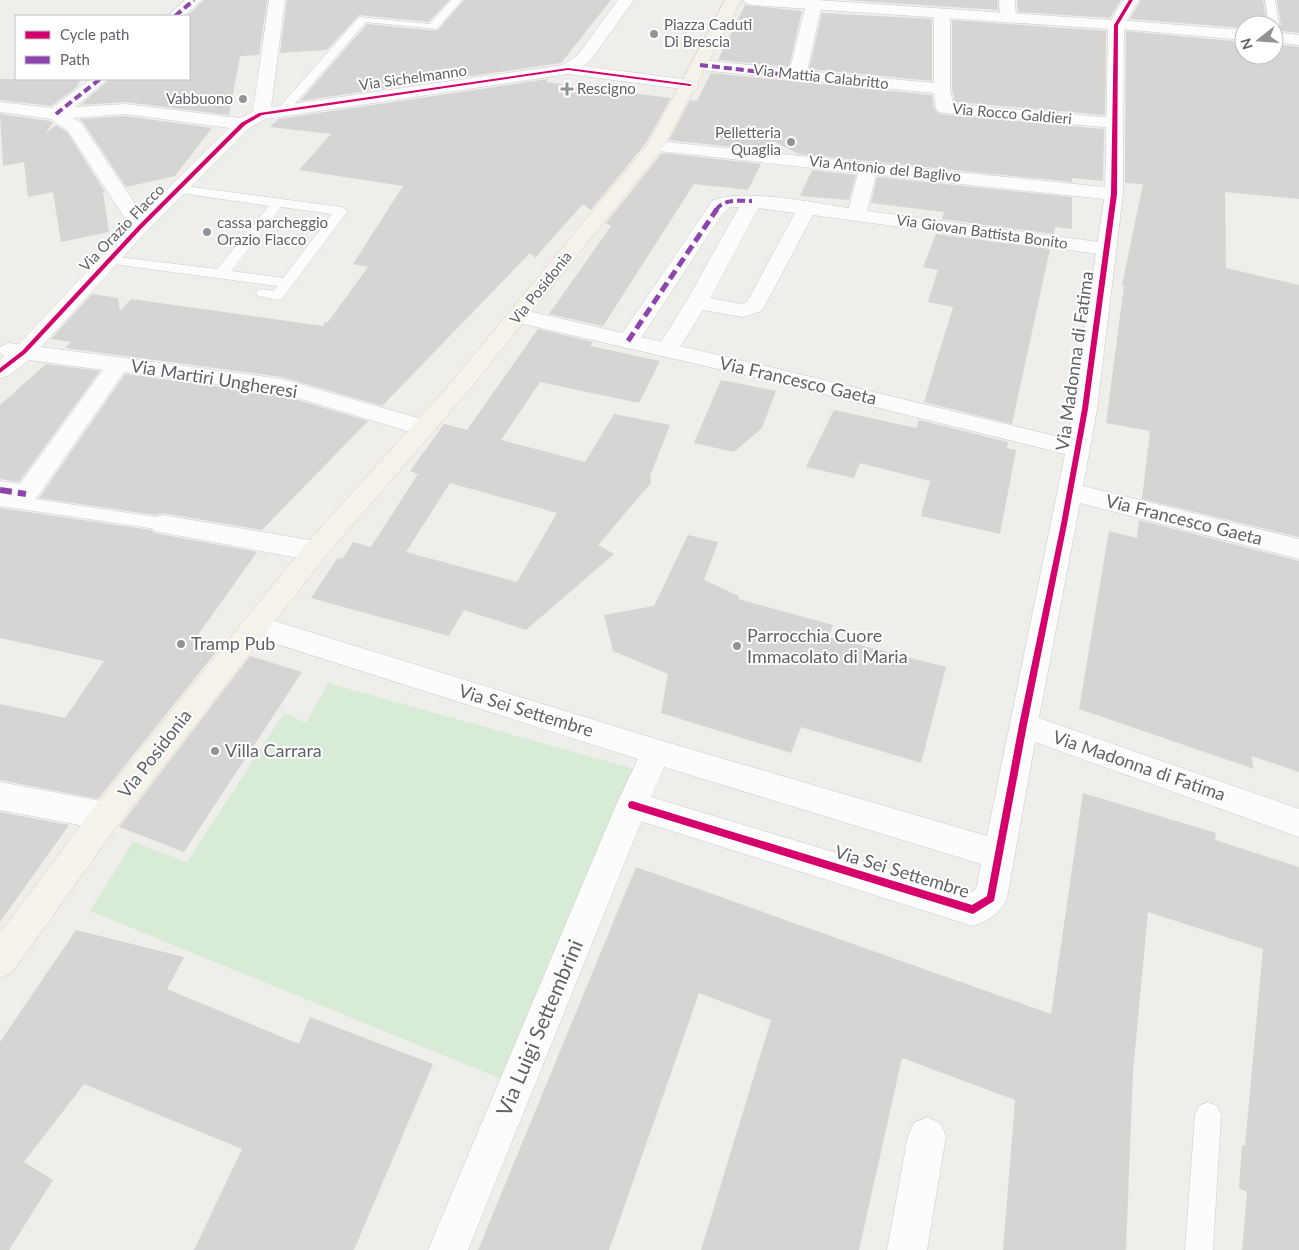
<svg xmlns="http://www.w3.org/2000/svg" width="1299" height="1250" viewBox="0 0 1299 1250" font-family="Lato,sans-serif">
  <style>
    .green { fill: #d8ebd6 }
    .building { fill: #d6d5d3; fill-rule: evenodd }
    .lines { fill: none; stroke-linecap: round; stroke-linejoin: round }
    .lane-casing { stroke: #cbcccc; stroke-width: 1 }
    .street-casing { stroke: #cbcccc; stroke-width: 1 }
    .secondary-casing { stroke: #cacacb; stroke-width: 1 }
    .primary-casing { stroke: #d7ceb8; stroke-width: 1 }
    .lane { fill: #fdfcfc; fill-rule: evenodd }
    .street { fill: #fdfcfc; fill-rule: evenodd }
    .secondary { fill: #fdfcfc; fill-rule: evenodd }
    .primary { fill: #f4f2e9; fill-rule: evenodd }
    .quiet-far2 { stroke: #8e44ad; stroke-width: 4; stroke-dasharray: 8 4; stroke-linecap: butt }
    .quiet-far1 { stroke: #8e44ad; stroke-width: 5; stroke-dasharray: 10 5; stroke-linecap: butt }
    .quiet { stroke: #8e44ad; stroke-width: 6; stroke-dasharray: 12 6; stroke-linecap: butt }
    .cycleway-casing { stroke: #fff; stroke-width: 3 }
    .cycleway { fill: #d6006c; fill-rule: evenodd }
    .poi-dot { fill: #919496; stroke: #fff; stroke-width: 2 }
    .labels { text-anchor: middle; stroke-width: 4; stroke-linejoin: round; paint-order: stroke }
    .far-poi-label { font-size: 15px; fill: #5f6368; stroke: #fff; text-anchor: start }
    .far-street-label { font-size: 15px; fill: #5f6368; stroke: #fff }
    .street-label { font-size: 18px; fill: #5f6368; stroke: #fff }
    .poi-label { font-size: 18px; fill: #5f6368; stroke: #fff; text-anchor: start }
    .near-street-label { font-size: 21px; fill: #5f6368; stroke: #fff }
  </style>
  <rect width="100%" height="100%" fill="#efeeea"/>
  <polygon class="green" points="328,683 635,769 504,1080 90,911 133,842 187,862 284,713 306,723"/>
  <g class="building">
    <polygon points="204,0 267,0 259,55 240,56 229,115 125,102 80,105 110,79 189,79 189,14"/>
    <polygon points="287,0 449,0 429,22 359,15 327,50 280,53"/>
    <polygon points="464,0 611,0 561,63 300,101 367,24 437,31"/>
    <polygon points="845,0 997,0 998,10"/>
    <polygon points="1017,0 1121,0 1110,18 1018,12"/>
    <polygon points="1141,0 1263,0 1267,25 1244,25 1244,28 1130,19"/>
    <polygon points="1277,0 1299,0 1299,33 1274,30 1278,29 1281,25"/>
    <polygon points="745,5 802,11 789,67 718,60"/>
    <polygon points="822,13 932,19 932,81 809,69"/>
    <polygon points="952,20 1106,31 1105,115 955,102 952,89"/>
    <polygon points="1126,31 1244,42 1244,55 1274,55 1274,44 1299,47 1299,199 1225,192 1226,268 1299,285 1299,537 1142,499 1150,431 1106,423 1124,286 1122,285 1143,184 1125,183"/>
    <polygon points="711,73 932,95 934,108 939,114 1104,129 1103,181 1072,178 1072,182 799,154 773,141 768,151 669,140 690,100 697,101"/>
    <polygon points="0,79 81,79 76,88 51,106 0,100"/>
    <polygon points="548,79 546,82 671,98 646,143 591,210 583,204 535,258 530,253 382,406 282,377 65,348 71,342 51,339 92,294 118,298 120,311 131,299 323,326 325,322 328,322 368,267 353,264 403,186 299,170 331,134 270,127 278,119"/>
    <polygon points="0,114 50,121 53,123 45,134 56,125 67,132 105,192 103,192 109,232 61,242 53,192 28,197 24,162 3,166"/>
    <polygon points="125,116 212,128 175,176 126,187 83,122 79,119"/>
    <polygon points="662,153 761,164 748,190 694,184 603,326 549,314 611,226 606,223"/>
    <polygon points="812,170 856,175 849,200 800,196"/>
    <polygon points="877,177 1072,197 1072,229 1055,227 1054,234 942,219 944,212 871,203"/>
    <polygon points="936,234 1050,249 1012,424 924,402 953,307 928,302 938,270 923,267"/>
    <path d="M538 329 593 342 590 346 660 361 639 403 540 382 501 440 585 462 614 414 670 425 650 476 651 483 598 545 614 554 526 630 464 610 449 636 311 598 337 559 343 558 353 542 371 547 418 474 410 471 444 424 467 430ZM450 483 557 513 517 582 406 552Z"/>
    <polygon points="46,364 100,371 19,482 0,479 0,405"/>
    <polygon points="125,374 281,395 368,421 262,530 163,513 155,515 39,498"/>
    <polygon points="721,380 776,391 762,428 734,452 694,443"/>
    <polygon points="834,410 916,428 919,420 1008,442 1007,448 1016,450 1000,534 921,516 930,481 860,463 854,478 806,467"/>
    <polygon points="0,508 151,530 154,533 257,552 195,639 220,647 98,799 0,780 0,704 65,718 104,661 0,638"/>
    <polygon points="1139,520 1299,561 1299,772 1251,756 1254,769 1079,709 1109,531 1137,538"/>
    <polygon points="688,535 718,542 704,580 739,596 738,599 833,625 829,637 946,667 921,763 801,727 791,753 661,713 668,674 613,651 604,615 654,606"/>
    <polygon points="250,656 302,672 184,852 119,827"/>
    <polygon points="1083,793 1216,833 1215,840 1299,867 1299,1250 1242,1250 1247,1192 1239,1188 1242,1145 1245,1146 1263,949 1148,912 1133,1072 1126,1250 1003,1250 1015,1100 902,1058 859,1250 701,1250 771,1020 699,993 609,1250 478,1250 636,867 1051,1014"/>
    <polygon points="0,812 69,825 0,922"/>
    <polygon points="76,930 184,957 167,989 299,1044 310,1017 433,1064 354,1250 194,1250 242,1149 84,1084 24,1162 53,1180 9,1250 0,1250 0,1042"/>
  </g>
  <g class="lines">
    <defs>
      <g id="lane">
        <polygon points="451,0 462,0 437,29 366,22 286,114 282,115 276,111 359,17 430,24"/>
        <polygon points="1265,0 1275,0 1279,25 1278,27 1274,28 1274,25 1269,25"/>
        <path d="M178 185 341 207 348 211 282 299 277 300 258 296 256 293 258 290 263 289 274 291 277 286 105 263 103 260 105 257 110 256 217 269 269 206 173 192 172 189 173 186ZM281 207 332 214 283 278 231 271Z"/>
        <polygon points="0,494 163,518 169,520 172,524 169,528 163,530 0,506"/>
        <polygon points="1208,1102 1217,1106 1221,1115 1213,1250 1185,1250 1195,1115 1199,1106"/>
      </g>
      <g id="street">
        <polygon points="185,0 202,0 184,16 167,16"/>
        <path d="M269 0H285L271 107 563 65 578 55 618 0H634L590 61 583 66 690 80 696 81 698 85 696 89 690 90 568 74 266 119 249 128 147 231 41 347 282 379 432 422 436 428 432 434 424 436 281 393 124 372 35 500 26 503 0 499V481L20 484 103 370 29 360 8 376 0 378V360L5 356 0 353V347L9 343 19 344 130 226 68 131 51 119 0 112V102L52 108 90 79H108L75 107 125 104 240 118 253 112ZM125 114 229 128 142 214 81 123 73 118Z"/>
        <polygon points="816,0 822,4 807,71 934,83 934,13 937,10 947,10 950,13 950,89 953,104 1114,118 1120,119 1123,123 1120,127 1114,128 945,113 939,112 936,108 934,93 700,70 694,68 692,65 694,62 700,60 790,69 806,4 809,1"/>
        <polygon points="999,0 1015,0 1016,17 1013,20 1003,20 1000,17"/>
        <polygon points="1116,20 1244,30 1244,40 1110,28 1108,25 1110,22"/>
        <polygon points="1274,32 1299,35 1299,45 1274,42"/>
        <path d="M656 141 1114 188 1121 190 1123 194 1121 198 1114 200 876 175 867 211 1106 243 1113 245 1116 249 1113 253 1106 255 813 215 762 311 743 317 703 310 675 355 667 357 659 355 656 350 686 302 739 207H730L722 214 636 346 628 348 620 346 617 341 713 200C746 188 813 203 849 208L858 173 650 150 647 146 650 142ZM758 208 795 213 747 302 741 304 710 298Z"/>
        <polygon points="163,515 315,541 324,544 328,551 324,558 315,561 154,531 150,524 154,517"/>
        <polygon points="0,782 106,802 117,806 122,816 117,826 106,830 0,810"/>
        <polygon points="632,791 643,795 648,805 468,1250 428,1250 616,805 621,795"/>
        <polygon points="927,1117 940,1123 946,1136 927,1250 887,1250 908,1136 914,1123"/>
      </g>
      <path id="secondary" d="M743 0H817L1111 20 1123 0H1139L1124 25 1123 194 1097 409 1083 486 1299 539V559L1080 503 1039 718 1299 809V837L1035 742 1007 898C1000 914 989 920 973 926L621 815 616 805 638 759 245 634 241 626 245 618 255 615 656 739 987 836 1065 454 770 381 519 323 511 321 508 316 511 311 519 309 770 367 1068 439 1105 194 1108 29 751 5 746 3ZM664 767 981 864 976 889 970 893 651 797Z"/>
      <polygon id="primary" points="725,0 741,0 662,150 465,395 324,558 117,826 12,973 0,978 0,933 95,806 306,544 449,385 648,144"/>
    </defs>
    <use href="#lane" class="lane-casing"/>
    <use href="#street" class="street-casing"/>
    <use href="#secondary" class="secondary-casing"/>
    <use href="#primary" class="primary-casing"/>
    <use href="#lane" class="lane"/>
    <use href="#street" class="street"/>
    <use href="#secondary" class="secondary"/>
    <use href="#primary" class="primary"/>
    <g class="quiet-far2">
      <polyline points="175,16 194,0"/>
      <polyline points="700,65 797,76"/>
      <polyline points="56,114 100,79"/>
      <path d="M716 210C724 198 739 201 752 201"/>
    </g>
    <polyline class="quiet-far1" points="628,341 717,209"/>
    <polyline class="quiet" points="0,490 26,494"/>
    <defs>
      <g id="cycleway">
        <polygon points="1129,0 1133,0 1118,25 1117,194 1088,409 1067,524 1027,725 994,901 973,914 629,808 628,805 629,802 632,801 972,905 987,896 1019,725 1061,524 1082,409 1111,194 1114,25"/>
        <polygon points="568,68 690,84 692,85 690,86 568,70 262,115 245,125 142,228 26,353 0,373 0,368 22,351 138,226 241,123 259,113"/>
      </g>
    </defs>
    <use href="#cycleway" class="cycleway-casing"/>
    <use href="#cycleway" class="cycleway"/>
  </g>
  <g class="poi-dot">
    <circle cx="654" cy="34" r="5"/>
    <path d="M564.5 81.5h5v5h5v5h-5v5h-5v-5h-5v-5h5z"/>
    <circle cx="243" cy="99" r="5"/>
    <circle cx="791" cy="142" r="5"/>
    <circle cx="207" cy="232" r="5"/>
    <circle cx="181" cy="644" r="5"/>
    <circle cx="737" cy="646" r="5"/>
    <circle cx="215" cy="751" r="5"/>
  </g>
  <g class="labels">
    <g class="far-poi-label">
      <text x="664" y="30">Piazza Caduti<tspan x="664" dy="17">Di Brescia</tspan></text>
      <text x="577" y="94">Rescigno</text>
      <text x="233" y="104" text-anchor="end">Vabbuono</text>
      <text x="781" y="138" text-anchor="end">Pelletteria<tspan x="781" dy="17">Quaglia</tspan></text>
      <text x="217" y="228">cassa parcheggio<tspan x="217" dy="17">Orazio Flacco</tspan></text>
    </g>
    <g class="far-street-label">
      <text transform="translate(821 77) rotate(6)" y="5">Via Mattia Calabritto</text>
      <text transform="translate(413 78) rotate(-8)" y="5">Via Sichelmanno</text>
      <text transform="translate(1012 114) rotate(5)" y="5">Via Rocco Galdieri</text>
      <text transform="translate(885 169) rotate(6)" y="5">Via Antonio del Baglivo</text>
      <text transform="translate(122 228) rotate(-46)" y="5">Via Orazio Flacco</text>
      <text transform="translate(982 232) rotate(8)" y="5">Via Giovan Battista Bonito</text>
      <text transform="translate(541 288) rotate(-51)" y="5">Via Posidonia</text>
    </g>
    <g class="street-label">
      <text transform="translate(1075 361) rotate(-82)" y="6">Via Madonna di Fatima</text>
      <text transform="translate(214 379) rotate(9)" y="6">Via Martiri Ungheresi</text>
      <text transform="translate(798 381) rotate(13)" y="6">Via Francesco Gaeta</text>
      <text transform="translate(1184 520) rotate(14)" y="6">Via Francesco Gaeta</text>
      <text transform="translate(526 711) rotate(17)" y="6">Via Sei Settembre</text>
      <text transform="translate(155 754) rotate(-52)" y="6">Via Posidonia</text>
      <text transform="translate(1139 766) rotate(19)" y="6">Via Madonna di Fatima</text>
      <text transform="translate(902 872) rotate(17)" y="6">Via Sei Settembre</text>
    </g>
    <g class="poi-label">
      <text x="747" y="642">Parrocchia Cuore<tspan x="747" dy="21">Immacolato di Maria</tspan></text>
      <text x="191" y="650">Tramp Pub</text>
      <text x="225" y="757">Villa Carrara</text>
    </g>
    <g class="near-street-label">
      <text transform="translate(540 1028) rotate(-67)" y="7">Via Luigi Settembrini</text>
    </g>
  </g>
  <rect x="15" y="15" width="175" height="65" fill="#ffffff" stroke="#bfc1c3"/>
  <rect x="25" y="31" width="25" height="8" fill="#d6006c" stroke="#bfc1c3"/>
  <text x="60" y="40" font-size="15" fill="#5f6368">Cycle path</text>
  <rect x="25" y="56" width="25" height="8" fill="#8e44ad" stroke="#bfc1c3"/>
  <text x="60" y="65" font-size="15" fill="#5f6368">Path</text>
  <g transform="translate(1259 40) rotate(253)"><circle r="24" fill="#ffffff" stroke="#bfc1c3"/>
  <path d="M0-4L9 19L0 12L-9 19Z" fill="#919496"/>
  <text y="-8" font-size="14" font-weight="bold" text-anchor="middle" fill="#5f6368">N</text>
  </g>
</svg>
